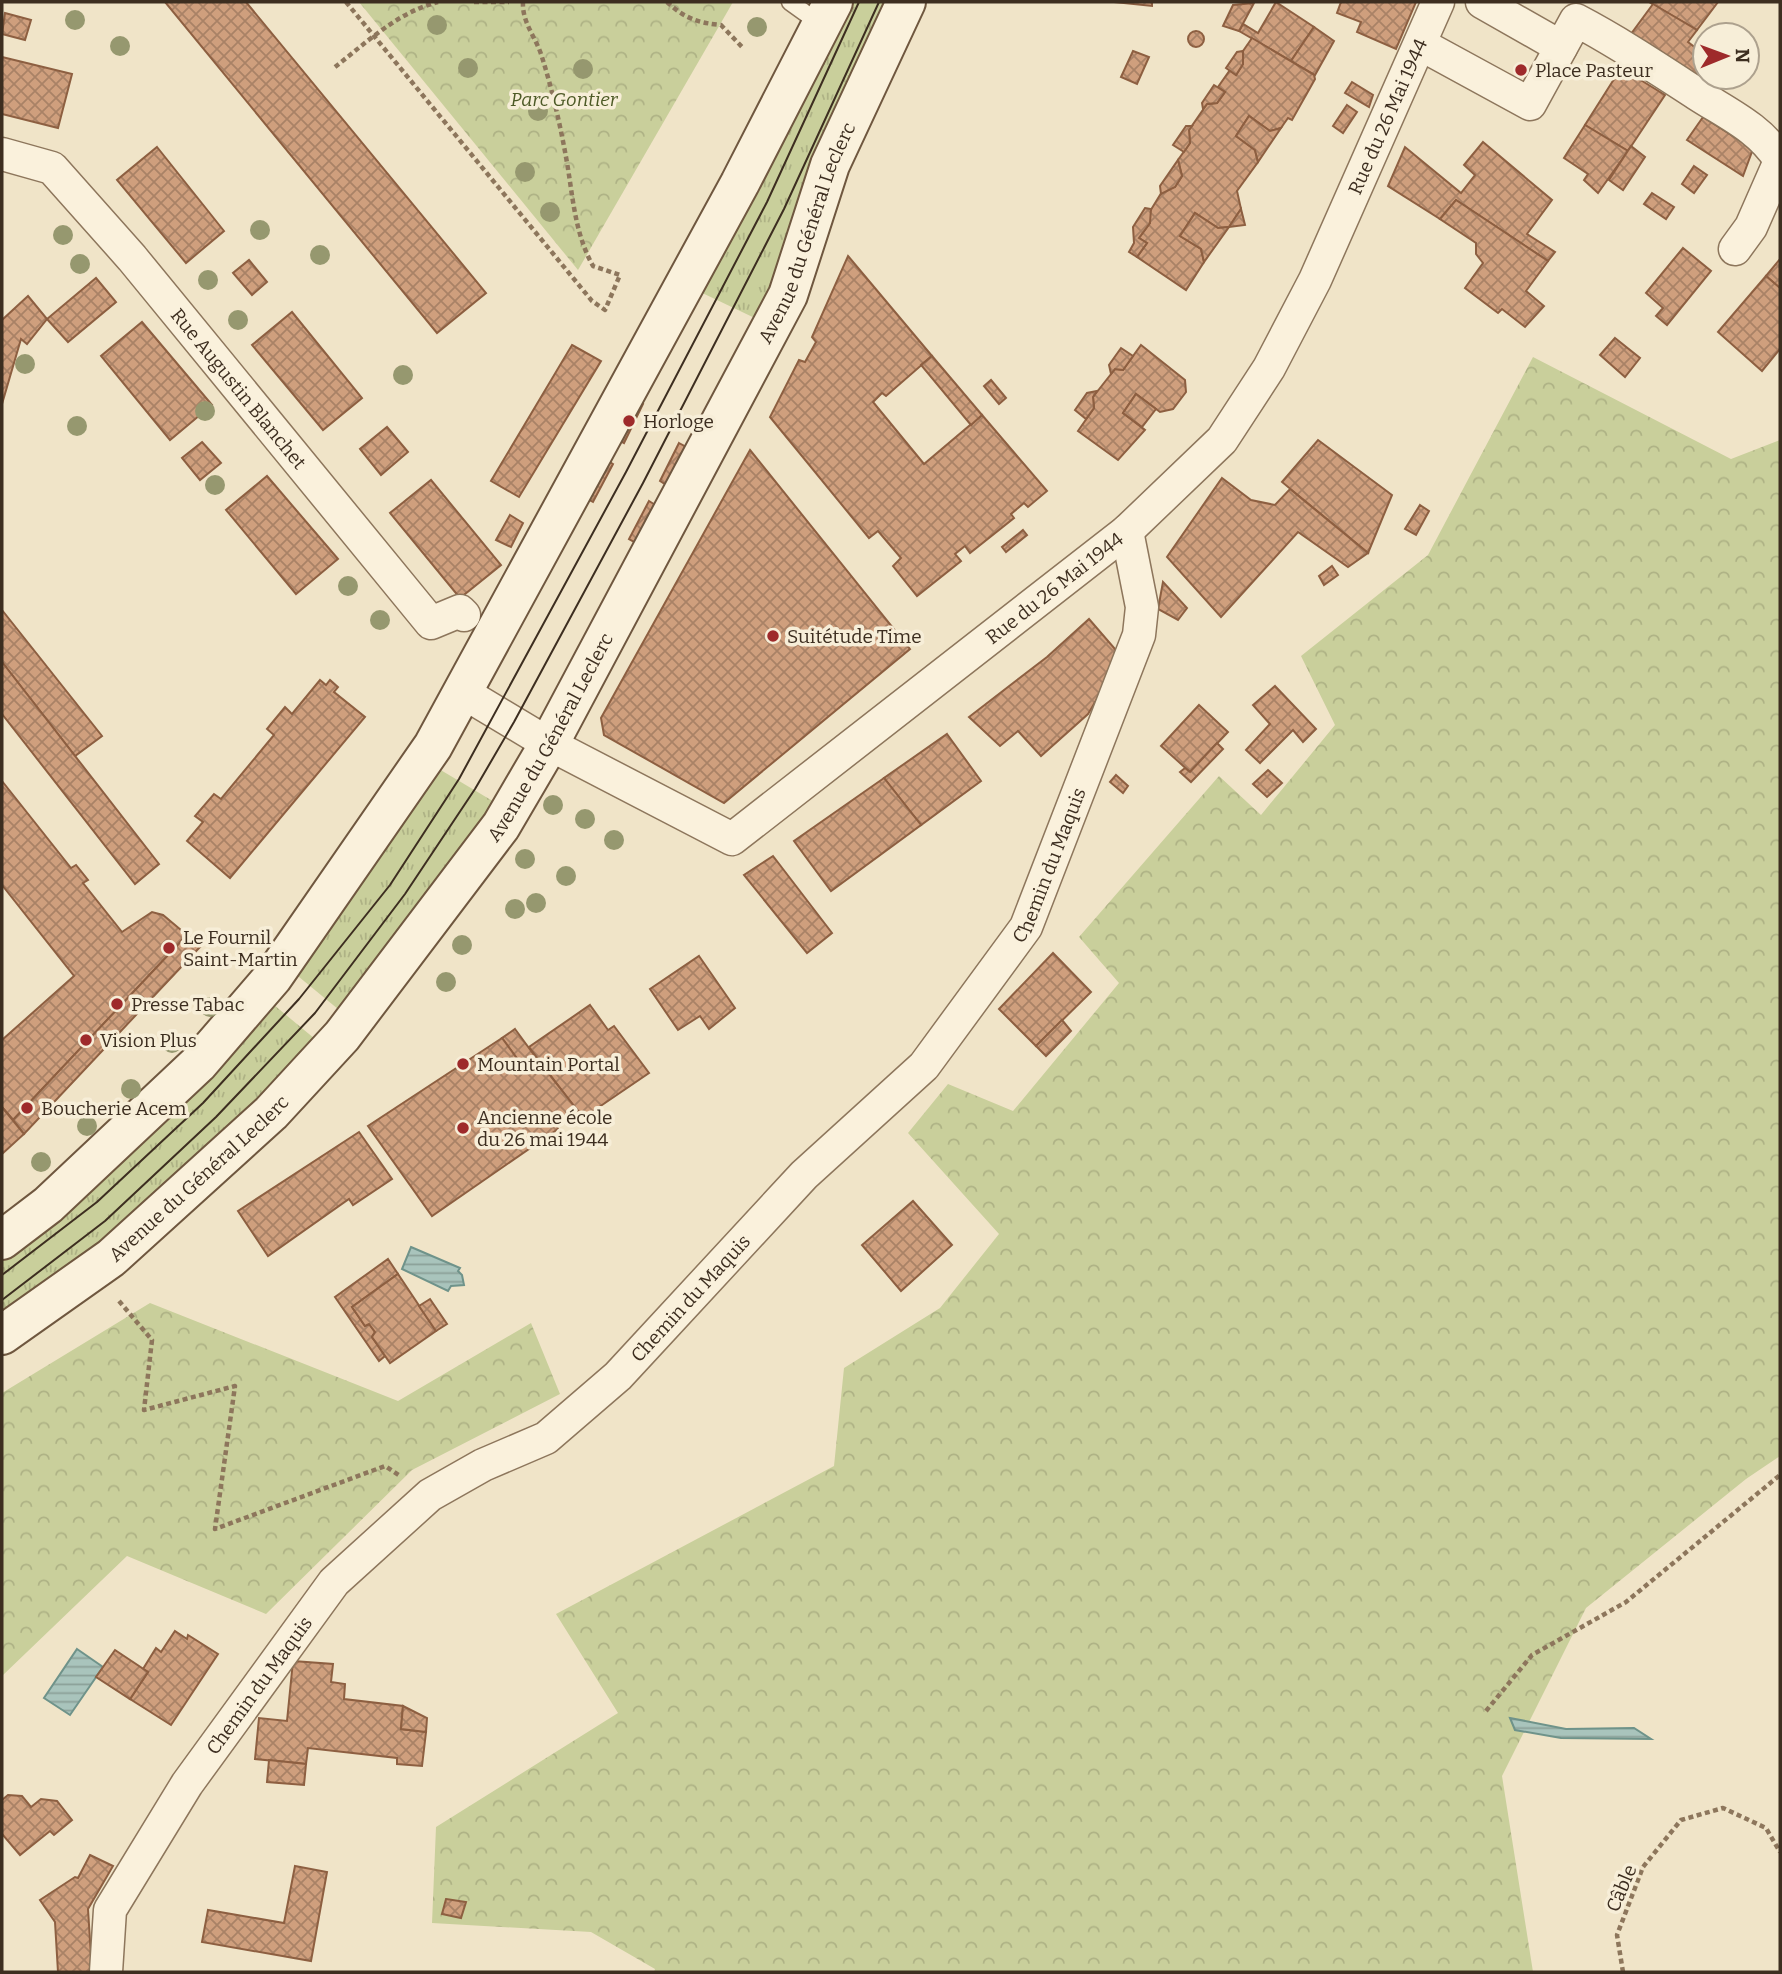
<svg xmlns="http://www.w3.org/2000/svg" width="1782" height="1974" viewBox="0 0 1782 1974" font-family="Bitter,serif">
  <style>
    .grass { fill: url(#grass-tufts) }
    .forest { fill: url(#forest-crowns) }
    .water { fill: url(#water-rules); stroke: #6f938a; stroke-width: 2 }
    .building { fill: url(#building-cross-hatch); stroke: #8d5f41; stroke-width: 2 }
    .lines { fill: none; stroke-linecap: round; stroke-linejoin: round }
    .lane-casing { stroke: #8d765c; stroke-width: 19 }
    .street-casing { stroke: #8d765c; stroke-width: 35 }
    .secondary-casing { stroke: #6f573f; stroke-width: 42 }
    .path { stroke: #8d765c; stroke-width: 4.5; stroke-dasharray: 5 3.5; stroke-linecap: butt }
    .lane { stroke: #faf1dc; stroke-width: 16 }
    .street { stroke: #faf1dc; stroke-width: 32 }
    .secondary { stroke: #faf1dc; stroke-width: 38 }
    .tram { stroke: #3d2e20; stroke-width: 2 }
    .tree { fill: #96986f }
    .poi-dot { fill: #9e2a2b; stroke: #f7eed8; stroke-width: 2.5 }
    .labels { text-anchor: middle; stroke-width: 7; stroke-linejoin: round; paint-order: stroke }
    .poi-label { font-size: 19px; fill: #3d2e20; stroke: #f7eed8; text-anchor: start }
    .park-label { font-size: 19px; font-style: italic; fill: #4d5a26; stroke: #f7eed8 }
    .street-label { font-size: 19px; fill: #3d2e20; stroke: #f7eed8 }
  </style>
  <defs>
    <pattern id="grass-tufts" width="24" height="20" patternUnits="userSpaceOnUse" patternTransform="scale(1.75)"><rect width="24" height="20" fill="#c9cf9b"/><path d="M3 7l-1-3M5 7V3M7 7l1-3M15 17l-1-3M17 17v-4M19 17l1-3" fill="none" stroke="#aeb285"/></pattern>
    <pattern id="forest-crowns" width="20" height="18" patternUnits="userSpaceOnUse" patternTransform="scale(1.75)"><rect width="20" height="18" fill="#c9cf9b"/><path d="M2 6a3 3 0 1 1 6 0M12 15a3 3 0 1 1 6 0" fill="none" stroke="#aeb285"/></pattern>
    <pattern id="water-rules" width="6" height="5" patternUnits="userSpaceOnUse" patternTransform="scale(1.75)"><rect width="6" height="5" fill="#a9c4bc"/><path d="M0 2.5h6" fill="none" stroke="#8ba098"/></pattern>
    <pattern id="building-cross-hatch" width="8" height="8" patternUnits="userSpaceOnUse" patternTransform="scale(1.75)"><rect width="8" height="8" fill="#cf9f7d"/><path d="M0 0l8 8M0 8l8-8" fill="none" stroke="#a98266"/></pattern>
  </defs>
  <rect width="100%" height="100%" fill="#f0e4c8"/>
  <g class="grass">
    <polygon points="844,2 892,2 761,321 696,290"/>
    <polygon points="439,769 496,803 344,1014 293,972"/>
    <polygon points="268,1000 315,1039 270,1090 162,1196 2,1318 2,1258"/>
  </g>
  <g class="forest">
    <polygon points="359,2 733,2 578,270"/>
    <polygon points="1533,357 1731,459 1780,440 1780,1456 1746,1479 1586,1608 1502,1776 1533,1972 654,1972 655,1969 591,1932 432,1923 436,1827 618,1713 556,1614 834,1466 844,1368 940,1308 999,1234 908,1133 948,1084 1013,1111 1119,983 1079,937 1219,776 1261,815 1335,725 1301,656 1428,555"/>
    <polygon points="150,1303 398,1401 531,1323 560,1394 412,1470 266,1614 127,1556 2,1676 2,1393"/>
  </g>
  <g class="water">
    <polygon points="411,1247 460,1268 458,1271 462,1275 464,1285 451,1286 448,1291 402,1269"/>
    <polygon points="77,1649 103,1667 70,1715 44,1698"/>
    <polygon points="1510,1718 1566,1729 1634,1728 1651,1739 1561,1738 1515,1730"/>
  </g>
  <g class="building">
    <polygon points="165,2 246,2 486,293 437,333"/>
    <polygon points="1114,2 1152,2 1152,6"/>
    <polygon points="1276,2 1314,27 1291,61 1239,31 1243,24 1258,33"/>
    <polygon points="1341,2 1416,2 1396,49 1357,32 1361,22 1337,13"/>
    <polygon points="1649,2 1718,2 1697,30"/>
    <polygon points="1254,3 1239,31 1223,26 1233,5"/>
    <polygon points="1653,4 1697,30 1688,42 1705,55 1705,77 1699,86 1628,38"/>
    <polygon points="5,13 31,20 25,40 2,34"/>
    <polygon points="1314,27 1334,41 1315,75 1291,61"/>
    <circle cx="1196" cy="39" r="8"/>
    <polygon points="1252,38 1314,75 1315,79 1292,120 1288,118 1281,128 1270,131 1249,116 1236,136 1255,150 1258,162 1237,191 1241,209 1229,227 1218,228 1195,213 1180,236 1201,249 1204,262 1186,290 1137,257 1147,243 1139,238 1150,223 1149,213 1163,190 1175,187 1182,176 1178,160 1190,143 1189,130 1207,104 1217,103 1225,92 1218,87 1230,70 1236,75 1243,64 1241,54"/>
    <polygon points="1133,51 1149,57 1137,84 1121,77"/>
    <polygon points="1243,51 1243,64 1236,75 1226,68 1237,52"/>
    <polygon points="2,57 72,74 58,128 2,114"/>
    <polygon points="1621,68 1665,95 1628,151 1585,125"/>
    <polygon points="1352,82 1373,95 1369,107 1345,93"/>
    <polygon points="1214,85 1225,92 1217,103 1207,104 1203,109 1202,103"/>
    <polygon points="1347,105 1357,112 1343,133 1333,126"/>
    <polygon points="1249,116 1270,131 1281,128 1258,162 1255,150 1236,136"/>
    <polygon points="1703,117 1753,149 1743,176 1687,140"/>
    <polygon points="1585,125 1628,151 1598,193 1584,180 1588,174 1564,158"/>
    <polygon points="1186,126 1192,126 1189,130 1190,143 1184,152 1173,145"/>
    <polygon points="1483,142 1552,200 1527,234 1555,252 1548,261 1456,200 1440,219 1388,186 1405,147 1461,193 1475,175 1464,165"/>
    <polygon points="1631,146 1645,157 1623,190 1609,180"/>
    <polygon points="157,147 224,231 186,263 117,180"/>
    <polygon points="1178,160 1182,176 1175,187 1161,194 1160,186"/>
    <polygon points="1694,166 1707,175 1694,193 1682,184"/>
    <polygon points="1652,193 1674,207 1666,219 1644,204"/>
    <polygon points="1456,200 1548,261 1526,291 1544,306 1525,327 1502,309 1498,313 1465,288 1483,263 1476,254 1476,243 1440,219"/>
    <polygon points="1145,208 1151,209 1150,223 1139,238 1147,243 1137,257 1129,252 1134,243 1133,227"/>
    <polygon points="1241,209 1245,225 1229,227"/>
    <polygon points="1195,213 1218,228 1229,227 1204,262 1201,249 1180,236"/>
    <polygon points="1683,248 1711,271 1667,325 1656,316 1663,308 1646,293"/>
    <polygon points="848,256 932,356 886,396 882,393 873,402 924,464 982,415 1047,491 1028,507 1024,503 1011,514 1014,518 970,553 965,546 955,554 961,561 917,596 893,566 901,558 878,531 869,538 770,417 799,360 805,362 816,342 812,337"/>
    <polygon points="1780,259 1780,288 1766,276"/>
    <polygon points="249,260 267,282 252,295 233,273"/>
    <polygon points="1766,276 1780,288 1780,349 1762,371 1718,332"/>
    <polygon points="96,278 116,302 68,342 47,319"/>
    <polygon points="28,296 47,319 27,344 21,339 2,404 2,320"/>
    <polygon points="292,312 362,398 323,430 252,345"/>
    <polygon points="142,322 212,405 170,440 101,356"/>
    <polygon points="1615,338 1640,358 1625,377 1600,355"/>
    <polygon points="572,345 601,361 519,497 491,481"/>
    <polygon points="1141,345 1185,380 1186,392 1173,409 1160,412 1136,394 1123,413 1145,430 1118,460 1078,431 1094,408 1093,397 1115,369 1123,370"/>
    <polygon points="1121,348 1133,356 1123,370 1115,369 1111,374 1109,365"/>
    <polygon points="932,356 982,415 971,425 921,365"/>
    <polygon points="991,380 1006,398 999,404 984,386"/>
    <polygon points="1097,391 1093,397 1094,408 1086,419 1075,410 1087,393"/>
    <polygon points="1136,394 1156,409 1142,427 1123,413"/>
    <polygon points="634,399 643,404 624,443 615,438"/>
    <polygon points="387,427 408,452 381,475 360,449"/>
    <polygon points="1318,440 1392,495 1368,553 1282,482"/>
    <polygon points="202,442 221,463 200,480 182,458"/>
    <polygon points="679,443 688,448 668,486 660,481"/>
    <polygon points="750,450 910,649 724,803 604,735 601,718"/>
    <polygon points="605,459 613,464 593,502 584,497"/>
    <polygon points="267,476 338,559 296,594 226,510"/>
    <polygon points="1222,478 1251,500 1275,505 1290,489 1368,553 1348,567 1298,532 1221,617 1167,557"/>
    <polygon points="431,480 501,565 460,598 390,513"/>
    <polygon points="649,501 657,506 638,544 629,539"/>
    <polygon points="1420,505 1429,511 1416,535 1405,529"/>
    <polygon points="510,515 523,523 511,547 496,540"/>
    <polygon points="1023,530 1027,535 1006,552 1002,547"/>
    <polygon points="1332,566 1338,575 1324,585 1319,576"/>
    <polygon points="1163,582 1187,608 1178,620 1158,609"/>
    <polygon points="2,610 102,736 75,756 2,662"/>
    <polygon points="1089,619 1122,657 1088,714 1041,756 1018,731 1000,746 969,717 1047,657"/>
    <polygon points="2,662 159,864 135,884 2,714"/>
    <polygon points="320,680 326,685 330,680 338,687 334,692 365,717 230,878 187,841 203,822 195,816 214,794 221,799 274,735 267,729 285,707 292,714"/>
    <polygon points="1275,686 1316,729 1303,742 1293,730 1260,763 1246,750 1270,724 1253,705"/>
    <polygon points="1199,705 1228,732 1190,772 1161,746"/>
    <polygon points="947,734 981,781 921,825 884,778"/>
    <polygon points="1217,743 1223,749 1191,782 1180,772 1185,768 1190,772"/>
    <polygon points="1268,770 1282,783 1267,797 1253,784"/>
    <polygon points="1116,775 1128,786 1123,793 1110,782"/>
    <polygon points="884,778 921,825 831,891 794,841"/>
    <polygon points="2,781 71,868 76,865 88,880 83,883 122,932 152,912 163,915 187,935 13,1120 2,1107 2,1040 74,976 2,885"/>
    <polygon points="773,856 832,933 807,953 744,875"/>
    <polygon points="187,935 200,947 24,1134 13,1120"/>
    <polygon points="1053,953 1091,992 1036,1046 999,1009"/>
    <polygon points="699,956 735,1008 709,1029 700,1016 678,1030 650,989"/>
    <polygon points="590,1005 608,1030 614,1026 649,1073 583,1118 529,1047"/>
    <polygon points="1062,1020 1071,1031 1046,1056 1036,1046"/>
    <polygon points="515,1029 537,1059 524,1068 502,1038"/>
    <polygon points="502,1038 524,1068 537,1059 578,1111 556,1125 558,1129 432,1216 368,1126"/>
    <polygon points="2,1107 24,1134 2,1154"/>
    <polygon points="359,1132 392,1179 353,1205 349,1199 268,1256 238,1211"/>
    <polygon points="913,1201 952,1245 901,1291 862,1245"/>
    <polygon points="388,1259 398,1274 352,1307 365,1326 369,1324 375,1332 372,1337 385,1356 379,1361 335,1297"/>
    <polygon points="398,1274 436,1331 390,1363 372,1337 375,1332 369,1324 365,1326 352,1307"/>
    <polygon points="430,1299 447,1324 436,1331 419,1306"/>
    <polygon points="175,1631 187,1639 188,1635 218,1654 171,1725 130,1699 148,1672 143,1669 156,1648 161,1652"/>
    <polygon points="115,1650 148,1672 130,1699 96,1677"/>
    <polygon points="293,1661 333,1664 331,1682 345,1684 344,1699 403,1706 401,1729 426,1732 422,1766 397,1764 397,1758 308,1748 306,1764 255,1759 259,1718 287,1721"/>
    <polygon points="403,1706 427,1718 426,1732 401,1729"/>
    <polygon points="269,1760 306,1764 304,1785 267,1782"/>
    <polygon points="8,1795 22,1796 31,1807 41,1799 57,1801 72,1820 54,1835 50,1831 20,1855 2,1834 2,1800"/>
    <polygon points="90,1855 113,1866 88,1909 92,1972 58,1972 55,1922 40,1900 75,1877 78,1878"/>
    <polygon points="295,1866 327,1872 311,1961 202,1942 208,1910 284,1923"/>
    <polygon points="446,1899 466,1902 461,1918 442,1914"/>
  </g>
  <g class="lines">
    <defs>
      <polyline id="lane" points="790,2 822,25"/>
      <g id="street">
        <polyline points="1482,2 1561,47"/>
        <path d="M1420 44 1530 104 1576 20C1618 42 1657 68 1697 94 1728 114 1760 128 1780 160"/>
        <path id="s1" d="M2 154 52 168 132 258 431 623 460 611 464 615"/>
        <polyline points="1735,249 1751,227 1780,161"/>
        <path id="s2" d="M464 693 549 744 732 839 1127 531 1222 440 1269 368 1315 280 1438 2"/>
        <path id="s3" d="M106 1972 110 1910 187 1784 334 1582 430 1495 483 1465 546 1438 618 1376 804 1175 924 1066 1026 927 1139 635 1142 607 1127 531"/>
      </g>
      <g id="secondary">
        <polyline points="2,1240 48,1205 198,1064 273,977 433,746 740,183 833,2"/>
        <path id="s4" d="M2 1335 111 1258 271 1113 342 1036 501 826 549 744 788 295 830 165 906 2"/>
      </g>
    </defs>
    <use href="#lane" class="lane-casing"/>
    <use href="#street" class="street-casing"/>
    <use href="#secondary" class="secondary-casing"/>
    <g class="path">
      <path d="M346 2 592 301 605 310 620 275 593 266C574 232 573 195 566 157 560 124 552 89 542 57 536 37 522 23 523 2"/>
      <polyline points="474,2 509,2"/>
      <path d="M667 2C684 18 698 23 721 25L743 48"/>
      <path d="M335 67C367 42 398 12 438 2"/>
      <polyline points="119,1301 152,1340 144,1410 235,1386 215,1529 385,1466 400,1476"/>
      <polyline points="1486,1711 1532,1655 1626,1602 1780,1475"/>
      <polyline points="1623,1972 1617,1935 1643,1867 1681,1820 1723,1808 1766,1828 1780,1852"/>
    </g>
    <use href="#lane" class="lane"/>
    <use href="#street" class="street"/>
    <use href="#secondary" class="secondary"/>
    <g class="tram">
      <polyline points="2,1275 97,1202 203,1103 299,999 390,885 459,779 626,472 767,202 859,2"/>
      <polyline points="2,1300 105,1221 216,1117 315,1013 405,894 475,789 514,722 643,483 784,209 879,2"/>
    </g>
  </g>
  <g class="tree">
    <circle cx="75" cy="20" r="10"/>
    <circle cx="437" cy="25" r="10"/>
    <circle cx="757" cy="27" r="10"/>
    <circle cx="120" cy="46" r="10"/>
    <circle cx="468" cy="68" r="10"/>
    <circle cx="583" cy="69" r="10"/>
    <circle cx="538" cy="111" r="10"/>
    <circle cx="525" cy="172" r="10"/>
    <circle cx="550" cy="212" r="10"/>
    <circle cx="260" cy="230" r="10"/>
    <circle cx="63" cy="235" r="10"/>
    <circle cx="320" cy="255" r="10"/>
    <circle cx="80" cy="264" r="10"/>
    <circle cx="208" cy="280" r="10"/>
    <circle cx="238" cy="320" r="10"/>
    <circle cx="25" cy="364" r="10"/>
    <circle cx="403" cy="375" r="10"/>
    <circle cx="205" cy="411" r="10"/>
    <circle cx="77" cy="426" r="10"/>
    <circle cx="215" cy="485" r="10"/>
    <circle cx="348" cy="586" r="10"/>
    <circle cx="380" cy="620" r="10"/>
    <circle cx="553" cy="805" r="10"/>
    <circle cx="585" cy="819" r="10"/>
    <circle cx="614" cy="840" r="10"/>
    <circle cx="525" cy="859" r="10"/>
    <circle cx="566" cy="876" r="10"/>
    <circle cx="536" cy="903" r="10"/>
    <circle cx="515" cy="909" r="10"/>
    <circle cx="462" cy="945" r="10"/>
    <circle cx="446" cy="982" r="10"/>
    <circle cx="210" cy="1007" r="10"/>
    <circle cx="172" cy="1043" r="10"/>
    <circle cx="131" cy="1089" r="10"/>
    <circle cx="87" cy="1126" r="10"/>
    <circle cx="41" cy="1162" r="10"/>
  </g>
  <g class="poi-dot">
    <circle cx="1521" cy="70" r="7"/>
    <circle cx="629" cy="421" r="7"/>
    <circle cx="773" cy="636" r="7"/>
    <circle cx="169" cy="948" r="7"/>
    <circle cx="117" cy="1004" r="7"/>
    <circle cx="86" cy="1040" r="7"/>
    <circle cx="463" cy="1064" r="7"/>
    <circle cx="27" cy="1108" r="7"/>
    <circle cx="463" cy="1128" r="7"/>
  </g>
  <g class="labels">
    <g class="poi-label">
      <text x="1535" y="77">Place Pasteur</text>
      <text x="643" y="428">Horloge</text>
      <text x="787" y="643">Suitétude Time</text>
      <text x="183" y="944">Le Fournil<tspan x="183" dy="22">Saint-Martin</tspan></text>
      <text x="131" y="1011">Presse Tabac</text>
      <text x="100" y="1047">Vision Plus</text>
      <text x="477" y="1071">Mountain Portal</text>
      <text x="41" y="1115">Boucherie Acem</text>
      <text x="477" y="1124">Ancienne école<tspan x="477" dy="22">du 26 mai 1944</tspan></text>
    </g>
    <g class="park-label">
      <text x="564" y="106">Parc Gontier</text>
    </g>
    <g class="street-label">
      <text dy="7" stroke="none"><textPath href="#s2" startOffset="1302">Rue du 26 Mai 1944</textPath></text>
      <text dy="7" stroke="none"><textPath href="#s4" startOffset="1386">Avenue du Général Leclerc</textPath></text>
      <text dy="7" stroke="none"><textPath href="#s1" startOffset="341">Rue Augustin Blanchet</textPath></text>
      <text dy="7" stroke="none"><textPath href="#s2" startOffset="714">Rue du 26 Mai 1944</textPath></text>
      <text dy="7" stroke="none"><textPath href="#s4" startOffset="819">Avenue du Général Leclerc</textPath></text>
      <text dy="7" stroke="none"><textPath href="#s3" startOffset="1488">Chemin du Maquis</textPath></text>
      <text dy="7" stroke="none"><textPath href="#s4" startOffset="252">Avenue du Général Leclerc</textPath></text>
      <text dy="7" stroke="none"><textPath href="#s3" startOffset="920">Chemin du Maquis</textPath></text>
      <text dy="7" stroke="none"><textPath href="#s3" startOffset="332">Chemin du Maquis</textPath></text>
      <text transform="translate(1621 1888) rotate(-67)" y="7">Câble</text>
    </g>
  </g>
  <rect width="1782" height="1974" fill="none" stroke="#3d2e20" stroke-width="7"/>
  <g transform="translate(1726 56) rotate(89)"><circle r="33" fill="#f7eed8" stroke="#ada18e" stroke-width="2"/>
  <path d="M0-5L12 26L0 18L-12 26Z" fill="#9e2a2b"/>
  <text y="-10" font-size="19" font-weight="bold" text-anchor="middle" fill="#3d2e20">N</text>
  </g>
</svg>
